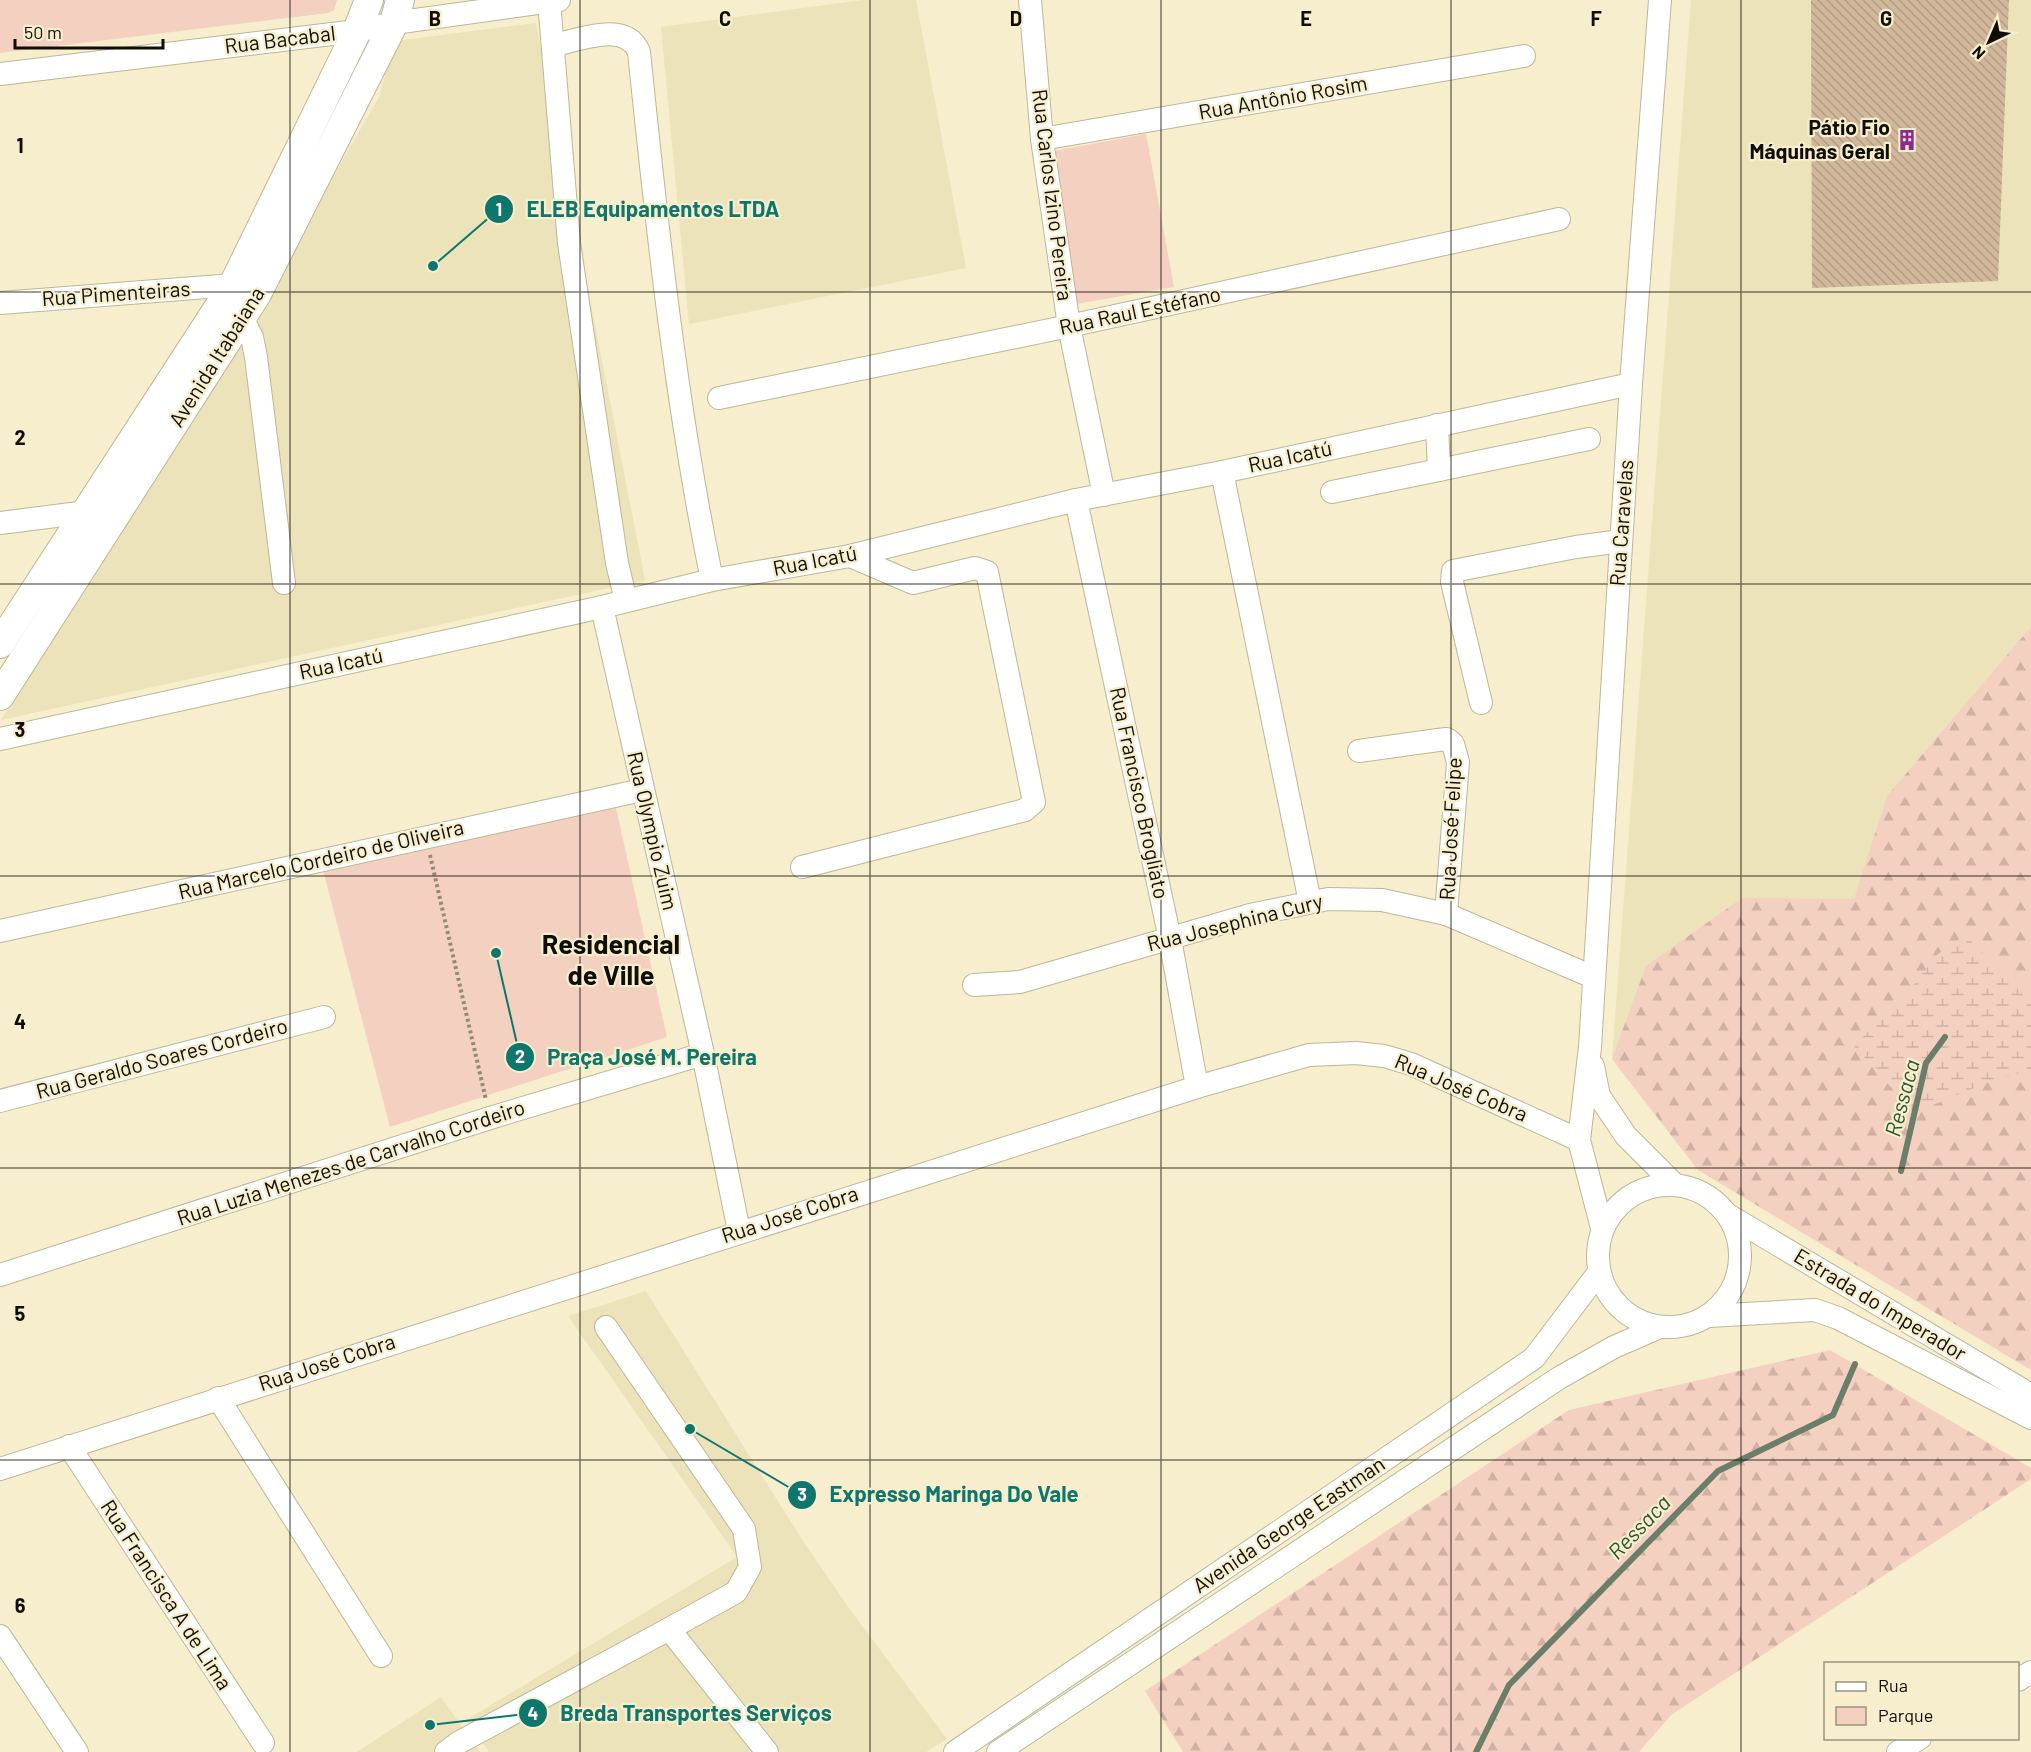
<svg xmlns="http://www.w3.org/2000/svg" width="2031" height="1752" viewBox="0 0 2031 1752" font-family="Barlow,sans-serif">
  <style>
    .built { fill: #ece3ba }
    .green { fill: #f4d0c1 }
    .forest { fill: url(#forest-firs) }
    .wetland { fill: url(#wetland-marsh) }
    .lines { fill: none; stroke-linecap: round; stroke-linejoin: round }
    .stream { stroke: #6b7e69; stroke-width: 6 }
    .building { fill: url(#building-back-hatch) }
    .minor-casing { stroke: #beb696; stroke-width: 24 }
    .major-casing { stroke: #beb696; stroke-width: 30 }
    .path { stroke: #918c74; stroke-width: 4; stroke-dasharray: 3 3; stroke-linecap: butt }
    .minor { stroke: #fff; stroke-width: 22 }
    .major { stroke: #fff; stroke-width: 28 }
    .grid { fill: none; stroke: #100d03; stroke-width: 1.5; stroke-opacity: 0.55 }
    .labels { text-anchor: middle; stroke-width: 4.5; stroke-linejoin: round; paint-order: stroke }
    .street-label { font-size: 21px; fill: #100d03; stroke: #f6eecc }
    .poi-label { font-size: 21px; font-weight: bold; fill: #100d03; stroke: #f6eecc; text-anchor: end }
    .water-label { font-size: 22px; font-style: italic; fill: #295630; stroke: #f6eecc }
    .district-label { font-size: 27px; font-weight: bold; fill: #100d03; stroke: #f6eecc }
    .grid-label { font-size: 20px; text-anchor: middle; font-weight: bold; fill: #100d03; stroke: #f6eecc; stroke-width: 4.5; stroke-linejoin: round; paint-order: stroke }
    .leader { fill: none; stroke: #0f766e; stroke-width: 2 }
    .callout-dot { fill: #0f766e; stroke: #f6eecc; stroke-width: 2 }
    .mark-label { font-size: 18px; text-anchor: middle; font-weight: bold; fill: #fff }
    .callout-label { font-size: 22px; text-anchor: middle; font-weight: bold; fill: #0f766e; stroke: #f6eecc; stroke-width: 4.5; stroke-linejoin: round; paint-order: stroke }
  </style>
  <defs>
    <pattern id="forest-firs" width="22" height="20" patternUnits="userSpaceOnUse" patternTransform="scale(1.5)"><rect width="22" height="20" fill="#f4d0c1"/><path d="M5 1l3.5 6h-7zM16 11l3.5 6h-7z" fill="#d0b1a4"/></pattern>
    <pattern id="wetland-marsh" width="20" height="14" patternUnits="userSpaceOnUse" patternTransform="scale(1.5)"><rect width="20" height="14" fill="#f4d0c1"/><path d="M1 5h8M5 5V1M11 12h8M15 12V8" fill="none" stroke="#d0b1a4"/></pattern>
    <pattern id="building-back-hatch" width="6" height="6" patternUnits="userSpaceOnUse" patternTransform="scale(1.5)"><rect width="6" height="6" fill="#d2b89b"/><path d="M-1 5l2 2M0 0l6 6M5-1l2 2" fill="none" stroke="#b39d84"/></pattern>
  </defs>
  <rect width="100%" height="100%" fill="#f6eecc"/>
  <g class="built">
    <polygon points="863,0 916,0 966,268 689,324 661,27"/>
    <polygon points="1691,0 2031,0 2031,1370 1698,1170 1612,1059"/>
    <polygon points="536,23 645,580 1,720 184,435 379,97 395,41"/>
    <polygon points="646,1291 803,1541 851,1611 947,1739 926,1752 489,1752 466,1720 737,1557 568,1316"/>
    <polygon points="441,1697 480,1752 357,1752"/>
  </g>
  <g class="green">
    <polygon points="0,0 337,0 334,10 328,13 0,53"/>
    <polygon points="1146,134 1174,287 1076,304 1048,152"/>
    <polygon points="616,808 667,1037 390,1127 323,870"/>
  </g>
  <g class="forest">
    <polygon points="2031,627 2031,1370 1698,1170 1612,1059 1646,966 1742,898 1854,899 1887,796"/>
    <polygon points="1830,1350 2031,1468 2031,1479 1671,1715 1639,1752 1183,1752 1145,1691 1569,1410"/>
  </g>
  <polygon class="wetland" points="1965,935 2031,1003 2031,1072 2003,1076 1914,1113 1854,1046 1911,988 1937,955"/>
  <g class="lines">
    <g class="stream">
      <polyline points="1901,1171 1926,1063 1945,1037"/>
      <polyline points="1476,1752 1509,1685 1718,1471 1833,1415 1855,1364"/>
    </g>
  </g>
  <polygon class="building" points="1811,0 2009,0 1998,281 1812,288"/>
  <g class="lines">
    <defs>
      <g id="minor">
        <polyline points="1030,0 1042,139 1069,326 1104,495"/>
        <polyline points="549,1 569,243 617,563 626,601"/>
        <path d="M554 45C580 40 626 20 639 52 657 228 676 405 712 580"/>
        <polyline points="0,74 357,31 394,23 559,0"/>
        <polyline points="1042,139 1524,56"/>
        <polyline points="0,303 233,285 243,289"/>
        <polyline points="242,318 252,337 256,357 284,583"/>
        <polyline points="719,398 1069,326 1559,219"/>
        <polyline points="1437,425 1439,470"/>
        <polyline points="1222,472 1310,902"/>
        <polyline points="1332,492 1589,439"/>
        <polyline points="1076,500 1170,939 1197,1087"/>
        <polyline points="0,523 87,512"/>
        <polyline points="602,607 703,1054 739,1231"/>
        <polyline points="1481,703 1452,582 1453,571 1576,547 1621,541"/>
        <polyline points="0,739 602,607 712,580 850,556 1076,500 1222,472 1631,384"/>
        <polyline points="1359,751 1438,740 1447,739 1453,744 1458,762 1446,914"/>
        <polyline points="802,867 1025,810 1034,802 987,572 975,568 913,583 850,556"/>
        <polyline points="0,931 642,790"/>
        <polyline points="974,985 1020,982 1250,915 1328,899 1382,900 1446,914 1593,977"/>
        <polyline points="1593,1066 1599,1096 1626,1136 1673,1183"/>
        <polyline points="0,1101 324,1017"/>
        <circle cx="1669" cy="1256" r="71"/>
        <polyline points="1728,1215 2031,1395"/>
        <polyline points="1602,1228 1579,1140 1590,1047 1631,384 1660,0"/>
        <polyline points="0,1275 490,1118 703,1054"/>
        <polyline points="1709,1316 1815,1310 1838,1318 2031,1418"/>
        <polyline points="606,1327 744,1529 750,1567 736,1592 669,1629"/>
        <polyline points="218,1398 381,1656"/>
        <polyline points="69,1446 263,1743"/>
        <polyline points="0,1469 1197,1087 1309,1055 1356,1053 1384,1056 1411,1064 1579,1140"/>
        <polyline points="0,1636 77,1752"/>
        <polyline points="2018,1680 2031,1672"/>
        <polyline points="446,1752 458,1743 669,1629 767,1752"/>
        <polyline points="955,1752 1534,1358 1599,1272"/>
        <polyline points="998,1752 1559,1378 1614,1347 1660,1327"/>
        <polyline points="1898,1752 1920,1738"/>
      </g>
      <g id="major">
        <polyline points="0,644 233,285 357,31 369,0"/>
        <polyline points="0,696 257,294 394,23 400,0"/>
      </g>
    </defs>
    <use href="#minor" class="minor-casing"/>
    <use href="#major" class="major-casing"/>
    <polyline class="path" points="430,855 486,1100"/>
    <use href="#minor" class="minor"/>
    <use href="#major" class="major"/>
  </g>
  <path class="grid" d="M290 0V1752M580 0V1752M870 0V1752M1161 0V1752M1451 0V1752M1741 0V1752M0 292H2031M0 584H2031M0 876H2031M0 1168H2031M0 1460H2031"/>
  <defs>
    <symbol id="building-bare" viewBox="-9 -9 18 18"><path d="M-4-6H4V6H1V3H-1V6H-4ZM-2.5-4.3h1.7v1.8h-1.7ZM.8-4.3h1.7v1.8H.8ZM-2.5-1h1.7V.8h-1.7ZM.8-1h1.7V.8H.8Z" fill="#8d2a91" stroke="#f6eecc" stroke-width="2.5" paint-order="stroke"/></symbol>
  </defs>
  <g fill-rule="evenodd">
    <use href="#building-bare" x="1892" y="125" width="30" height="30"/>
  </g>
  <g class="labels">
    <g class="street-label">
      <text transform="translate(280 40) rotate(-7)" y="7">Rua Bacabal</text>
      <text transform="translate(1283 98) rotate(-10)" y="7">Rua Antônio Rosim</text>
      <text transform="translate(1052 195) rotate(83)" y="7">Rua Carlos Izino Pereira</text>
      <text transform="translate(116 294) rotate(-4)" y="7">Rua Pimenteiras</text>
      <text transform="translate(1140 311) rotate(-12)" y="7">Rua Raul Estéfano</text>
      <text transform="translate(217 357) rotate(-58)" y="7">Avenida Itabaiana</text>
      <text transform="translate(1290 457) rotate(-12)" y="7">Rua Icatú</text>
      <text transform="translate(1622 523) rotate(-86)" y="7">Rua Caravelas</text>
      <text transform="translate(815 561) rotate(-11)" y="7">Rua Icatú</text>
      <text transform="translate(341 664) rotate(-12)" y="7">Rua Icatú</text>
      <text transform="translate(1139 793) rotate(78)" y="7">Rua Francisco Brogliato</text>
      <text transform="translate(1451 829) rotate(-87)" y="7">Rua José Felipe</text>
      <text transform="translate(652 831) rotate(77)" y="7">Rua Olympio Zuim</text>
      <text transform="translate(321 860) rotate(-13)" y="7">Rua Marcelo Cordeiro de Oliveira</text>
      <text transform="translate(1235 923) rotate(-14)" y="7">Rua Josephina Cury</text>
      <text transform="translate(162 1059) rotate(-15)" y="7">Rua Geraldo Soares Cordeiro</text>
      <text transform="translate(1461 1088) rotate(23)" y="7">Rua José Cobra</text>
      <text transform="translate(351 1163) rotate(-18)" y="7">Rua Luzia Menezes de Carvalho Cordeiro</text>
      <text transform="translate(790 1215) rotate(-18)" y="7">Rua José Cobra</text>
      <text transform="translate(1880 1305) rotate(31)" y="7">Estrada do Imperador</text>
      <text transform="translate(327 1363) rotate(-18)" y="7">Rua José Cobra</text>
      <text transform="translate(1289 1525) rotate(-34)" y="7">Avenida George Eastman</text>
      <text transform="translate(166 1595) rotate(57)" y="7">Rua Francisca A de Lima</text>
    </g>
    <g class="poi-label">
      <text x="1890" y="135">Pátio Fio<tspan x="1890" dy="24">Máquinas Geral</tspan></text>
    </g>
    <g class="water-label">
      <text transform="translate(1902 1098) rotate(-75)" y="8">Ressaca</text>
      <text transform="translate(1639 1527) rotate(-46)" y="8">Ressaca</text>
    </g>
    <g class="district-label">
      <text x="611" y="954">Residencial<tspan x="611" dy="31">de Ville</tspan></text>
    </g>
  </g>
  <g class="grid-label">
    <text x="435" y="26">B</text>
    <text x="725" y="26">C</text>
    <text x="1016" y="26">D</text>
    <text x="1306" y="26">E</text>
    <text x="1596" y="26">F</text>
    <text x="1886" y="26">G</text>
    <text x="20" y="153">1</text>
    <text x="20" y="445">2</text>
    <text x="20" y="737">3</text>
    <text x="20" y="1029">4</text>
    <text x="20" y="1321">5</text>
    <text x="20" y="1613">6</text>
  </g>
  <path class="leader" d="M433 266L499 209M496 953L520 1057M690 1429L802 1495M430 1725L533 1713"/>
  <g class="callout-dot">
    <circle cx="433" cy="266" r="6"/>
    <circle cx="496" cy="953" r="6"/>
    <circle cx="690" cy="1429" r="6"/>
    <circle cx="430" cy="1725" r="6"/>
    <circle cx="499" cy="209" r="15"/>
    <circle cx="520" cy="1057" r="15"/>
    <circle cx="802" cy="1495" r="15"/>
    <circle cx="533" cy="1713" r="15"/>
  </g>
  <g class="mark-label">
    <text x="499" y="216">1</text>
    <text x="520" y="1063">2</text>
    <text x="802" y="1501">3</text>
    <text x="533" y="1720">4</text>
  </g>
  <g class="callout-label">
    <text x="653" y="217">ELEB Equipamentos LTDA</text>
    <text x="652" y="1065">Praça José M. Pereira</text>
    <text x="954" y="1502">Expresso Maringa Do Vale</text>
    <text x="696" y="1721">Breda Transportes Serviços</text>
  </g>
  <rect x="1824" y="1662" width="195" height="78" fill="#f6eecc" stroke="#9a947c" stroke-width="1.5"/>
  <rect x="1836" y="1682" width="30" height="9" fill="#ffffff" stroke="#9a947c" stroke-width="1.5"/>
  <text x="1878" y="1692" font-size="18" fill="#100d03">Rua</text>
  <rect x="1836" y="1707" width="30" height="18" fill="#f4d0c1" stroke="#9a947c" stroke-width="1.5"/>
  <text x="1878" y="1722" font-size="18" fill="#100d03">Parque</text>
  <g transform="translate(1989 42) rotate(224)" stroke="#f6eecc" stroke-width="4.5" paint-order="stroke">
  <path d="M0-4.5L10 22L0 15L-10 22Z" fill="#100d03"/>
  <text y="-9" font-size="16" font-weight="bold" text-anchor="middle" fill="#100d03">N</text>
  </g>
  <path d="M15 39v9h148v-9" fill="none" stroke="#100d03" stroke-width="3"/>
  <text x="24" y="39" font-size="18" fill="#100d03" stroke="#f6eecc" stroke-width="4.5" paint-order="stroke">50 m</text>
</svg>
